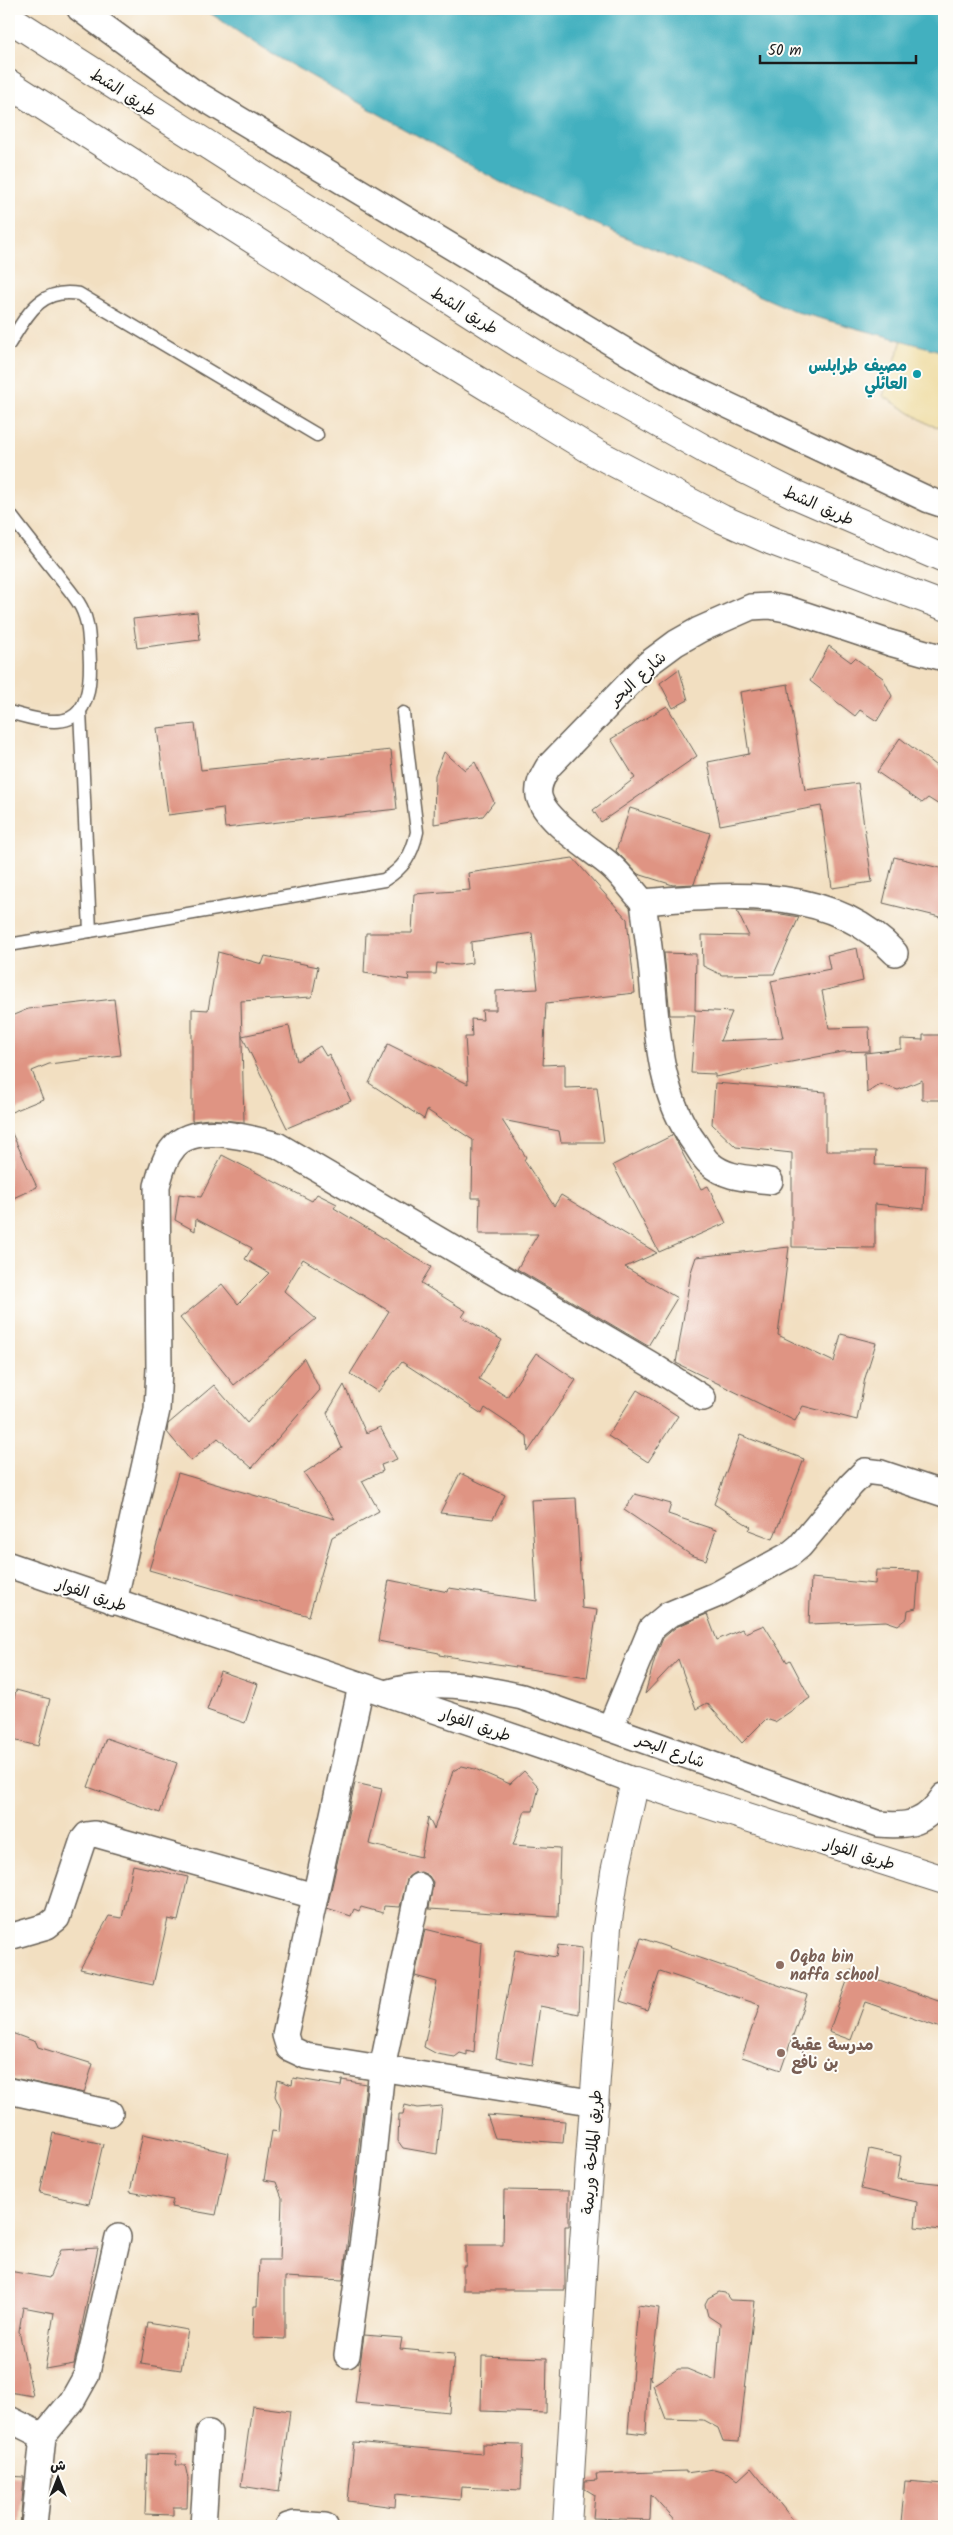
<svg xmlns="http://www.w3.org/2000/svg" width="953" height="2535" viewBox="0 0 953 2535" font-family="Kalam,'Playpen Sans Arabic',sans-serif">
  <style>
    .sand { fill: #eeda9e; stroke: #857b5d }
    .water { fill: #42b0bf; stroke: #2f666e }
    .building { fill: #df9483 }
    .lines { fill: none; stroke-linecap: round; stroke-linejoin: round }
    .service-casing { stroke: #676056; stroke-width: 15 }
    .minor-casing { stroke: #676056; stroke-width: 28 }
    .tertiary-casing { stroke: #676056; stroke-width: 30 }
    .trunk-casing { stroke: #676056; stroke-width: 30 }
    .service { stroke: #fff; stroke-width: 12 }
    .minor { stroke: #fff; stroke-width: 25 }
    .tertiary { stroke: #fff; stroke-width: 28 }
    .trunk { stroke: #fff; stroke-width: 28 }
    .culture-dot { fill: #0f9aa8; stroke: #fdfcf7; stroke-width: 2 }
    .education-dot { fill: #8d6e63; stroke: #fdfcf7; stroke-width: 2 }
    .labels { text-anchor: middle; stroke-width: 4; stroke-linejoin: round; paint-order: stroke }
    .street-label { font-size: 16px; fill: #1c1c1c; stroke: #fdfcf7 }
    .culture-label { font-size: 16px; font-weight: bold; fill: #0d838f; stroke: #fdfcf7; text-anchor: end }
    .education-label { font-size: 16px; font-weight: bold; fill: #785e54; stroke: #fdfcf7; text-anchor: start }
  </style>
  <rect width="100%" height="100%" fill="#fdfcf7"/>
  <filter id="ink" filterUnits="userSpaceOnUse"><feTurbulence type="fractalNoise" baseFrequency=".02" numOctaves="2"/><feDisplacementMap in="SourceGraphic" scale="10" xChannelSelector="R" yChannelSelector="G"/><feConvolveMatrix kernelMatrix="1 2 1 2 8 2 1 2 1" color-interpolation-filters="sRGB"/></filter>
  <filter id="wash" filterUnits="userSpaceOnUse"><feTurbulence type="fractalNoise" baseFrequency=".0096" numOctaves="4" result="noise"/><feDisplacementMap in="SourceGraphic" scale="20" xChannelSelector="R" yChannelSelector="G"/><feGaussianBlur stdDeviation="1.12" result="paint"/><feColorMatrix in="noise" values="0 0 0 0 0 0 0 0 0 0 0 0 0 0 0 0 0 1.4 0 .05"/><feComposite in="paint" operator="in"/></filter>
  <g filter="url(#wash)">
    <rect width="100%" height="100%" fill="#f2dfc1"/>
    <polygon class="sand" points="902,340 944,352 944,428 930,425 883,396"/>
    <polygon class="water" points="204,9 944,9 944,352 797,312 500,182 265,50"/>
    <g id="blocks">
      <g class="building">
        <polygon points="197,612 200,640 137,648 133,619"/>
        <polygon points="829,646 851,662 855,658 883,678 892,696 877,721 860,710 855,716 810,681"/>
        <polygon points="679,669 688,700 673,708 660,683"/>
        <polygon points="788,684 805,790 858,783 872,882 832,888 821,806 720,825 708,762 749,754 740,692"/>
        <polygon points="667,706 697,756 601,822 593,810 635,778 611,739"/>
        <polygon points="195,724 201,770 391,750 397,809 225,828 223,808 168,815 157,728"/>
        <polygon points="900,738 944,772 944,808 928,798 922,803 877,772"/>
        <polygon points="444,752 465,770 475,762 494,802 483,816 434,824 435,775"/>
        <polygon points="630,808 710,833 694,884 673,885 638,874 616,851"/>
        <polygon points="894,857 944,869 944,918 883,903"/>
        <polygon points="573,858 627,919 635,993 546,1003 543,1065 565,1064 565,1088 597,1087 604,1142 561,1142 559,1131 502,1120 526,1157 524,1160 554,1206 561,1195 657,1253 625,1267 677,1298 648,1346 517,1269 538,1234 479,1234 480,1198 472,1198 473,1140 427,1110 424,1119 369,1083 388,1044 468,1084 465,1037 472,1037 471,1019 483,1020 482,1010 496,1010 496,991 538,989 532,933 471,942 472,963 459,965 437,963 436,974 408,974 409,980 364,973 366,933 412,933 414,894 470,890 468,873"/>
        <polygon points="737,911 775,913 799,917 774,974 722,975 703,966 702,935 749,936"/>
        <polygon points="857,948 863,981 822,991 829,1028 869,1027 870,1051 842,1052 715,1077 715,1074 691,1073 695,1015 670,1015 664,953 696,954 695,1010 732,1012 720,1041 783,1038 771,981 830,969 827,955"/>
        <polygon points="218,952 262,964 265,956 318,967 312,997 241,1001 244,1122 209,1119 192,1121 192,1009 208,1010"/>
        <polygon points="114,999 121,1055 49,1064 32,1071 43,1099 9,1113 9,1017 28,1009"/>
        <polygon points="289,1026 297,1061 320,1046 326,1056 329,1054 351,1101 287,1128 242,1036"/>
        <polygon points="923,1035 944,1035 944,1100 922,1100 922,1080 898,1090 880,1084 867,1093 865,1053 901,1049 901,1039 923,1040"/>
        <polygon points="715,1083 826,1092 826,1151 876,1151 875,1165 926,1166 924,1209 875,1204 875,1248 792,1247 792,1153 736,1147 712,1124"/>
        <polygon points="9,1127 37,1187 9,1200"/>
        <polygon points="673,1135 701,1189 708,1186 726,1223 659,1252 613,1165"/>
        <polygon points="222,1155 312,1201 317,1194 337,1204 334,1208 431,1267 421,1283 466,1311 462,1317 502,1340 479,1379 507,1397 536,1353 576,1380 528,1452 527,1436 485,1408 482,1414 402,1362 378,1392 350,1374 389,1311 303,1259 284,1291 316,1319 234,1385 180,1318 222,1284 238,1304 269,1273 245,1259 252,1248 196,1219 195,1231 175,1220 179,1194 201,1197"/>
        <polygon points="789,1247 778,1335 834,1362 841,1334 876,1343 865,1378 857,1420 803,1406 795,1421 676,1363 691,1272 696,1257"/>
        <polygon points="304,1358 320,1390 252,1468 218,1438 191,1461 167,1432 168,1424 214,1385 247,1423"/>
        <polygon points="344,1385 366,1433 380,1427 397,1459 381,1465 383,1471 362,1481 379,1511 332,1537 309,1616 149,1570 178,1473 335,1519 304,1473 342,1448 327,1413"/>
        <polygon points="637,1390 678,1416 648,1462 608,1436"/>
        <polygon points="740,1435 804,1459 773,1539 749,1530 751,1527 714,1504"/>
        <polygon points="460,1473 505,1495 493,1519 440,1513"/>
        <polygon points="635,1494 671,1504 668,1514 716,1530 706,1560 691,1555 624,1510"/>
        <polygon points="576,1498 582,1608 597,1610 587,1678 439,1655 439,1653 378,1641 389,1580 448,1592 449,1588 537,1601 531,1500"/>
        <polygon points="876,1570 919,1571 916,1608 908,1610 907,1618 898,1625 886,1621 809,1624 811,1578 875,1584"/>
        <polygon points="707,1614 717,1640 742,1629 745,1633 764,1625 787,1662 790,1660 810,1698 775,1722 766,1719 742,1743 707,1703 696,1709 678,1659 645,1694 655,1658 663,1638 676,1627"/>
        <polygon points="220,1671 258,1684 245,1723 207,1710"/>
        <polygon points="16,1690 50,1699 38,1746 9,1739 9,1720"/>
        <polygon points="106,1738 177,1763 160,1813 88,1787"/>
        <polygon points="462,1766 475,1769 510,1784 524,1771 539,1787 533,1811 525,1811 513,1845 560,1848 558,1917 429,1909 433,1882 429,1876 421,1872 414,1873 408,1877 400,1907 384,1906 383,1913 361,1907 359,1911 354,1909 351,1916 327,1908 355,1783 382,1789 369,1844 421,1857 428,1817 434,1829 453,1771"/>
        <polygon points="133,1865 188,1877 178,1921 168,1919 153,1985 80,1969 109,1916 122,1918"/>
        <polygon points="425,1929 482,1943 474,2053 467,2051 467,2055 460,2053 455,2057 437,2054 424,2047 437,1982 415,1976"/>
        <polygon points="641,1938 807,1995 781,2070 742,2057 760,2005 660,1971 647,2010 620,2001"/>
        <polygon points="558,1945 582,1948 579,2014 540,2006 532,2065 496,2058 515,1950 556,1957"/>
        <polygon points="851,1970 944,2003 944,2029 865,2002 851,2040 829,2032"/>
        <polygon points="9,2032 36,2042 38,2047 93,2064 84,2093 9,2077"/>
        <polygon points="293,2078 341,2086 342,2080 366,2084 343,2280 285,2277 285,2339 253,2338 254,2306 257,2306 259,2260 280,2260 282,2198 276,2182 264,2180 272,2131 279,2132 281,2109 275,2096 278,2080 292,2085"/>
        <polygon points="405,2105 417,2108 442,2106 437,2154 403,2148 398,2141 399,2114 403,2114"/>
        <polygon points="487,2115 565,2121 563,2143 495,2138"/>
        <polygon points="53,2133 103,2144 89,2204 40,2193"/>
        <polygon points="143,2134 229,2153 216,2215 171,2207 173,2200 130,2192"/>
        <polygon points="869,2149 901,2156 897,2179 944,2184 941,2230 915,2227 917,2202 861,2189"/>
        <polygon points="504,2190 569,2191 569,2226 565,2226 565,2290 463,2290 463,2266 466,2266 466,2245 503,2245"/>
        <polygon points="98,2248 74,2364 45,2369 54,2313 23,2307 19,2331 33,2396 9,2392 9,2271 49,2278 61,2250"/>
        <polygon points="719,2292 725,2293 730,2300 755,2301 739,2442 723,2441 718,2428 703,2420 666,2419 653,2385 678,2369 687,2369 716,2381 720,2324 708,2316 705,2304 708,2298"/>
        <polygon points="638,2305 659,2308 651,2380 649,2375 646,2434 628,2432"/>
        <polygon points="148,2323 188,2330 181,2370 141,2364"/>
        <polygon points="364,2335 402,2338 400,2349 454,2354 449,2412 355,2403"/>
        <polygon points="482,2356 547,2358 546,2413 481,2411"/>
        <polygon points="252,2406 290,2411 279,2492 241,2486"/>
        <polygon points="354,2442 482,2454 482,2444 523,2445 521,2490 461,2487 460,2500 396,2494 395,2507 348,2501"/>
        <polygon points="147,2454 177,2455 176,2465 185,2465 188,2479 187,2507 173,2507 173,2515 145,2514"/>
        <polygon points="751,2468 798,2526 680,2526 651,2494 650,2520 593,2518 595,2495 585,2489 585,2481 597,2480 596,2474 686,2471 686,2473 714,2469 729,2473 738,2480"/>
        <polygon points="9,2476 24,2477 20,2526 9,2526"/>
        <polygon points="905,2481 944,2484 944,2526 901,2522"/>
      </g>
    </g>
  </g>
  <g filter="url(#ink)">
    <use href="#blocks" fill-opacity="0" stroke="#676056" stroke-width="1"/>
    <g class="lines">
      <defs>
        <g id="service">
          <path d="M9 344C27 316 39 287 79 294L317 435"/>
          <path d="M9 513C24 533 40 553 56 573 64 584 74 594 81 607 90 624 89 643 90 663 91 729 62 728 9 712"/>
          <polyline points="80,710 90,931"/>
          <path d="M9 945 384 880C404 868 412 855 417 832L403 713"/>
        </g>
        <g id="minor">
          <polyline points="80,9 192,91 672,379 929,500 944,505"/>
          <path d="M643 902C632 890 622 875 610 865 591 849 544 820 539 796 537 785 543 776 548 767L649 663 676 643 699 630 751 607 770 606 791 610 890 643 944 658"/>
          <path d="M643 902C646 926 650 950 652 974 657 1033 659 1096 696 1145 700 1151 704 1159 709 1163 726 1179 750 1178 770 1181"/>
          <path d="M643 902C730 895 829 883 895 953"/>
          <polyline points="9,1565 549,1749 635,1781"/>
          <path d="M114 1602 157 1410 159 1368 157 1186C161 1172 164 1158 174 1147 195 1122 250 1138 277 1145L650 1364 703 1398"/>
          <polyline points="361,1686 285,2035 289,2048 306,2056 596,2103"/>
          <path d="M385 1693C436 1678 472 1686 522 1697L879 1824C910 1827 926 1823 944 1796"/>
          <polyline points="610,1728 651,1629 668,1615 716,1595 789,1555 800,1546 851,1485 865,1471 881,1473 944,1494"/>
          <polyline points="9,1937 47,1926 57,1918 83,1840 87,1835 95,1834 314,1896"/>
          <polyline points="9,2091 110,2113"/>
          <polyline points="347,2355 368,2203 382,2069 419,1886"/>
          <polyline points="9,2419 43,2436"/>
          <polyline points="34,2526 43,2436 72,2401 86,2376 118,2237"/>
          <polyline points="203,2526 209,2433"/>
          <polyline points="288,2526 295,2524 325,2526"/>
        </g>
        <polyline id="tertiary" points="567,2526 584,2242 607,1927 615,1872 635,1781 944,1880"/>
        <g id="trunk">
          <polyline points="9,18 537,355 708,451 794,494 944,559"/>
          <polyline points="9,84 395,330 596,453 722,519 772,541 944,606"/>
        </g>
      </defs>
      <use href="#service" class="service-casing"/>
      <use href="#minor" class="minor-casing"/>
      <use href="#tertiary" class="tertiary-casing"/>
      <use href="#trunk" class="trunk-casing"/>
      <use href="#service" class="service"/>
      <use href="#minor" class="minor"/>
      <use href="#tertiary" class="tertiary"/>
      <use href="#trunk" class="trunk"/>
    </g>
  </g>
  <circle class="culture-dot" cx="917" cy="374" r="5"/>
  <g class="education-dot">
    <circle cx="780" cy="1965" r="5"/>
    <circle cx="781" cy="2053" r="5"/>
  </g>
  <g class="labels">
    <g class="street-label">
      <text transform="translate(124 92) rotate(33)" y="6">طريق الشط</text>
      <text transform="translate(465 310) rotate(32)" y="6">طريق الشط</text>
      <text transform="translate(819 505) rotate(24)" y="6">طريق الشط</text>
      <text transform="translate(637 678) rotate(-43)" y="6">شارع البحر</text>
      <text transform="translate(92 1594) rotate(19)" y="6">طريق الفوار</text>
      <text transform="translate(476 1724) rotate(19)" y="6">طريق الفوار</text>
      <text transform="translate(671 1750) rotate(20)" y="6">شارع البحر</text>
      <text transform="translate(860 1853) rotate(18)" y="6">طريق الفوار</text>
      <text transform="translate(591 2152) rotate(-86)" y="6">طريق الملاحة وريمة</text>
    </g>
    <g class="culture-label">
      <text x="907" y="371">مصيف طرابلس<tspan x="907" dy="18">العائلي</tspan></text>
    </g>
    <g class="education-label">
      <text x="790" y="1962">Oqba bin<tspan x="790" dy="18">naffa school</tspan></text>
      <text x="791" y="2050">مدرسة عقبة<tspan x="791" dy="18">بن نافع</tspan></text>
    </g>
  </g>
  <rect width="953" height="2535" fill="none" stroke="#fdfcf7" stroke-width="30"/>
  <g transform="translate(58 2478)" stroke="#fdfcf7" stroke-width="4" paint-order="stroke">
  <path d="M0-4L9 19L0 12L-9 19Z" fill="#1c1c1c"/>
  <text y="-8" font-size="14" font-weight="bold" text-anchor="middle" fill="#1c1c1c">ش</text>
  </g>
  <path d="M760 55v8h156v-8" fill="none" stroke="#1c1c1c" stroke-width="2.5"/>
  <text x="768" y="55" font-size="15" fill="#1c1c1c" stroke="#fdfcf7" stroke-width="4" paint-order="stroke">50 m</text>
</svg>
